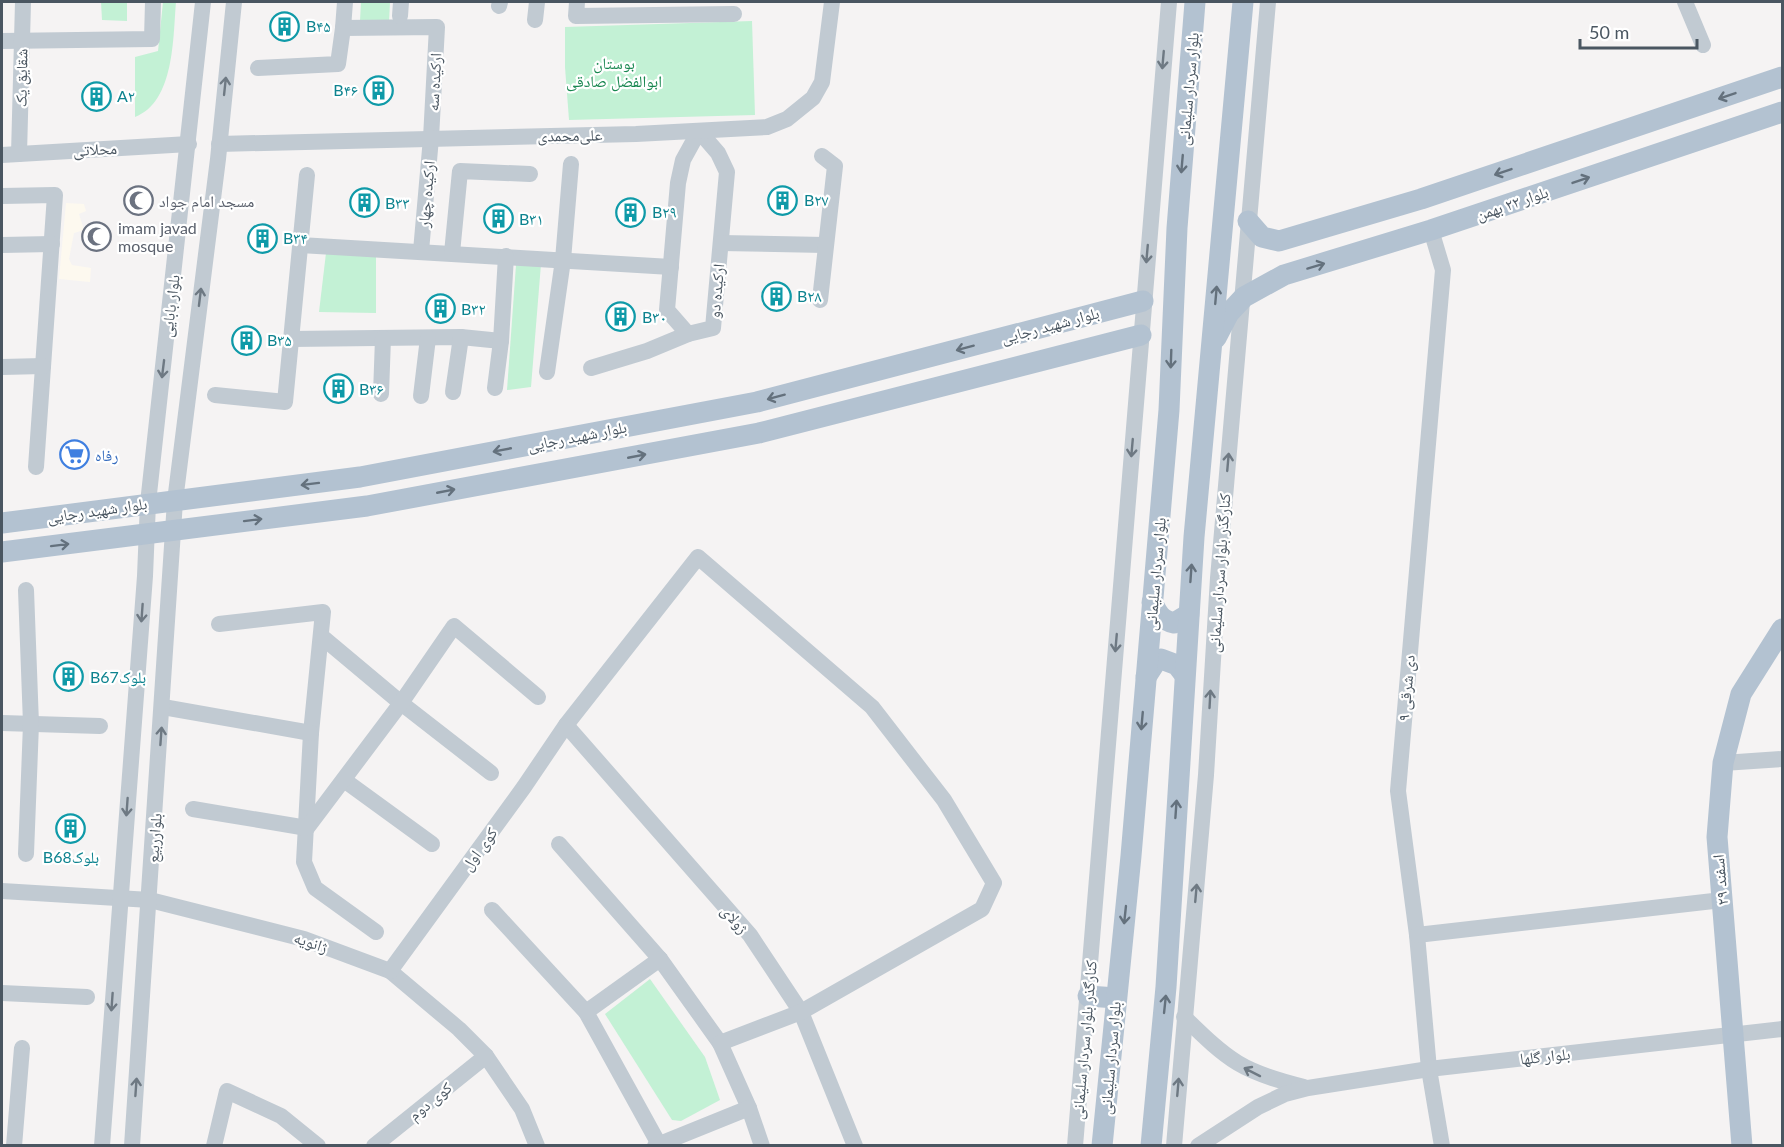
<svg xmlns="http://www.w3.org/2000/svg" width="1784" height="1147" viewBox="0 0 1784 1147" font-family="Lato,'Noto Naskh Arabic',sans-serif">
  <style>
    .commercial { fill: #fdf9ef }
    .green { fill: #c3f1d5 }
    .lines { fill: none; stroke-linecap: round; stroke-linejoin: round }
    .minor { stroke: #c1cad2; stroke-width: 16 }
    .major { stroke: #b3c2d1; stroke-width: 21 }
    .oneway { stroke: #6e7983 }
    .oneway2 { stroke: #64717d }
    .labels { text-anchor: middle; stroke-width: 4.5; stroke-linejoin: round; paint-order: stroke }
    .culture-label { font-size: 16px; fill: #0d838f; stroke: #fff; text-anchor: start }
    .park-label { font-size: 16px; fill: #17864f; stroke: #fff }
    .street-label { font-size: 16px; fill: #4a5661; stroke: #fff }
    .worship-label { font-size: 16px; fill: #5b616d; stroke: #fff; text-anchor: start }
    .shop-label { font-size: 16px; fill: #366cbe; stroke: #fff; text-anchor: start }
  </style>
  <rect width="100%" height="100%" fill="#f5f3f3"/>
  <polygon class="commercial" points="66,203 84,204 86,211 79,214 84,230 74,233 69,259 72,265 91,268 90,282 59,279"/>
  <g class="green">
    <polygon points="101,2 127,2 127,21 102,20"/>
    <path d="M163 2H176C173 36 175 102 135 117V57L158 51Z"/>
    <polygon points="361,2 390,2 389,22 360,21"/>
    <polygon points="752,21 755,115 569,120 565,67 565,27"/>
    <polygon points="326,253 376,254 376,313 319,312"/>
    <polygon points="541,264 531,387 507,390 516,265"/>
    <polygon points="650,979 705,1057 720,1100 681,1121 672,1120 605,1014"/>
  </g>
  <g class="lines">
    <g class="minor">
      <polyline points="345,2 343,28 437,27 431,138 421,251"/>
      <polyline points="577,2 576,16 734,14"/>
      <polyline points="1685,2 1703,45"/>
      <polyline points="499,6 500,2"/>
      <polyline points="400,16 401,2"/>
      <polyline points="535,20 537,2"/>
      <polyline points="2,41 152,39 153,2"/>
      <polyline points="258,68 338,64 343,28"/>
      <polygon points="699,131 718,153 727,172 713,328 688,334 667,310 678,183 683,160"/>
      <polyline points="219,144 636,134 767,127 787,119 813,98 822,82 832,2"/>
      <polyline points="19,154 23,2"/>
      <polyline points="2,155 189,144"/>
      <polyline points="2,196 55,195 36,467"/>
      <polyline points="1431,230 1443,270 1398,791 1417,935 1429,1069 1442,1146"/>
      <polyline points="721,243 825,245"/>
      <polyline points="2,245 52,244"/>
      <polyline points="300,245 671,267"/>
      <polyline points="452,253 460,171 530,174"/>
      <polyline points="820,300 835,166 822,156"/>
      <polyline points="291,339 461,337 501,341"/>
      <polyline points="2,367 43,366"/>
      <polyline points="591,368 647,351 688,334"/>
      <polyline points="547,372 563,260 571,164"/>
      <polyline points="495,388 501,341 506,256"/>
      <polyline points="453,392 461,337"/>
      <polyline points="381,394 383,338"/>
      <polyline points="215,395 285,402 307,175"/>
      <polyline points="421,396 428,338"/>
      <polyline points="219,624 323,612 311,733 304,862 315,888 376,932"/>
      <polyline points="321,636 401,703 491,773"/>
      <polyline points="163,707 311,733"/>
      <polyline points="2,723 100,726"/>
      <polyline points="566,725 750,935 801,1012 855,1146"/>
      <polyline points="1723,763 1782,759"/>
      <polyline points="344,780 432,844"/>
      <polyline points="193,809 307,828 401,703 454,626 538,697"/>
      <polyline points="559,844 660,959 720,1043"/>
      <polyline points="26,854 31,724 26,590"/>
      <polyline points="2,891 150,900 304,939 390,971 459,1029 486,1056 522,1109 537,1146"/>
      <polyline points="492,910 586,1012 660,1146"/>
      <polyline points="1417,935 1722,900"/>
      <polyline points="390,971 524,787 566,725 698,557 872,707 944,800 994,883 982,909 801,1012 720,1043 749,1108 762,1146"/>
      <polyline points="2,993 87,997"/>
      <polyline points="586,1012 660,959"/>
      <path d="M1184 1017C1229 1061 1242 1072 1304 1087"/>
      <polyline points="14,1146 22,1048"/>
      <polyline points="102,1146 145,576 148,503 203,2"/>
      <polyline points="132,1146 175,501 218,159 234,2"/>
      <polyline points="214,1146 227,1091 281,1116 318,1146"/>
      <polyline points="374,1146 486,1056"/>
      <polyline points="655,1146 749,1108"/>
      <polyline points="1075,1146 1169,2"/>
      <polyline points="1174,1146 1206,775 1218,578 1268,2"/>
      <polyline points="1198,1146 1258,1107 1285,1094 1308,1088 1429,1069 1782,1029"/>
    </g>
    <g class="major">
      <polyline points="1248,221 1262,237 1279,241 1421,199 1782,77"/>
      <polyline points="1216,338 1229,313 1244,297 1284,275 1431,230 1782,112"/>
      <polyline points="2,523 360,477 757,402 1143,301"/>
      <polyline points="2,552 367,506 759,433 1141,335"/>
      <path d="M1152 602C1158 614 1161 620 1174 623L1189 614"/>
      <polyline points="1146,677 1155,663 1161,659 1177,665 1184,674"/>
      <polyline points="1088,996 1116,998"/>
      <polyline points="1102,1146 1131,856 1169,410 1177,228 1195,2"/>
      <polyline points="1151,1146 1166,987 1194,537 1243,2"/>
      <polyline points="1742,1146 1717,837 1723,763 1741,694 1782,629"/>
    </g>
  </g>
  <defs><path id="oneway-shaft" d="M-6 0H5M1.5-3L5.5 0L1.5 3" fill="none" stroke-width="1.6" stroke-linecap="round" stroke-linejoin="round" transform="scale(1.5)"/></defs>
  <g class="oneway">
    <use href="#oneway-shaft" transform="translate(1163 60) rotate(95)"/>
    <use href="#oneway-shaft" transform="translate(225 86) rotate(-84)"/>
    <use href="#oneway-shaft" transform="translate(1147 254) rotate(95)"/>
    <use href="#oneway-shaft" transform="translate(200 297) rotate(-83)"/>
    <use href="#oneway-shaft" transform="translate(163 369) rotate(97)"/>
    <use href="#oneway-shaft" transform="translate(1132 448) rotate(95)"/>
    <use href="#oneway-shaft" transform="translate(1228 462) rotate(-85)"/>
    <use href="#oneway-shaft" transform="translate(142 613) rotate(94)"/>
    <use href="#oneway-shaft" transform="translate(1116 643) rotate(95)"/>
    <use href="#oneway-shaft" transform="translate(1210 699) rotate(-87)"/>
    <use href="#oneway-shaft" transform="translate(161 736) rotate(-86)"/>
    <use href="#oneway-shaft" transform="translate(127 807) rotate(94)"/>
    <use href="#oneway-shaft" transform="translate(1196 893) rotate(-85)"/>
    <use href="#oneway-shaft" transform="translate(112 1002) rotate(94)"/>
    <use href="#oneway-shaft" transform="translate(1252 1072) rotate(-153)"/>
    <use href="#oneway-shaft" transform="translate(136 1087) rotate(-86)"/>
    <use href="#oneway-shaft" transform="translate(1178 1087) rotate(-85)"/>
  </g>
  <g class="oneway2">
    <use href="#oneway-shaft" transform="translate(1727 96) rotate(161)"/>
    <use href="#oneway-shaft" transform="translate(1182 164) rotate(95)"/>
    <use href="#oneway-shaft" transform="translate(1503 172) rotate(161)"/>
    <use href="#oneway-shaft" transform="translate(1581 180) rotate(-19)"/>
    <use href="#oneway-shaft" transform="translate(1316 266) rotate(-17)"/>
    <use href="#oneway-shaft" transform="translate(1216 295) rotate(-85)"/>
    <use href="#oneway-shaft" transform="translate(965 348) rotate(165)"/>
    <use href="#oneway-shaft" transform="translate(1171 359) rotate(92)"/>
    <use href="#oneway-shaft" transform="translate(776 397) rotate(165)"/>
    <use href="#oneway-shaft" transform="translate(502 450) rotate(169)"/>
    <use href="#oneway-shaft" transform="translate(637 456) rotate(-11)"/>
    <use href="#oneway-shaft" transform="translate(310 484) rotate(173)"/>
    <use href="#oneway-shaft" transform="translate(446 491) rotate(-11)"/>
    <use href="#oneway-shaft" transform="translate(253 520) rotate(-7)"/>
    <use href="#oneway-shaft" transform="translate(60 545) rotate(-7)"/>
    <use href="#oneway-shaft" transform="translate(1191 573) rotate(-86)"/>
    <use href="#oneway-shaft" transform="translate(1142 721) rotate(95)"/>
    <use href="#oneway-shaft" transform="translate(1176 809) rotate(-86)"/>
    <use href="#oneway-shaft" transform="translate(1125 915) rotate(96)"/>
    <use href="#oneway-shaft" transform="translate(1165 1004) rotate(-84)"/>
  </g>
  <defs>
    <symbol id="building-ring" viewBox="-11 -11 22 22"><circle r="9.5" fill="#fff" stroke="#0f9aa8" stroke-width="1.5"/><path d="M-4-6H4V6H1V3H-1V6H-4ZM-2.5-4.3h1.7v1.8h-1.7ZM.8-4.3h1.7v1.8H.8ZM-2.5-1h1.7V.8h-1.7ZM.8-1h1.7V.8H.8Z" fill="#0f9aa8"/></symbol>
    <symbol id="mosque-ring" viewBox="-11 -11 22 22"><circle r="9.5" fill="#fff" stroke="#6b7280" stroke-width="1.5"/><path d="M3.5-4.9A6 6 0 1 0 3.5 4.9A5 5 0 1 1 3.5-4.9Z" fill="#6b7280"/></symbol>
    <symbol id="supermarket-ring" viewBox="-11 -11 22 22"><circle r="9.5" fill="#fff" stroke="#3f7fe0" stroke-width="1.5"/><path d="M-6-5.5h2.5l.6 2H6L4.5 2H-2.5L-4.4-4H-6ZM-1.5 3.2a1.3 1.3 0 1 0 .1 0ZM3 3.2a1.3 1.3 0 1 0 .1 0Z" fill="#3f7fe0"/></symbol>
  </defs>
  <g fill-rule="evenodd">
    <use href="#building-ring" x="268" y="10" width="33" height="33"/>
    <use href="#building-ring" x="362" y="74" width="33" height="33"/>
    <use href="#building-ring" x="80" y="80" width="33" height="33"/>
    <use href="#building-ring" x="766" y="184" width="33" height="33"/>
    <use href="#mosque-ring" x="122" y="184" width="33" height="33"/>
    <use href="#building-ring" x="348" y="186" width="33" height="33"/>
    <use href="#building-ring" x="614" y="196" width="33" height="33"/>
    <use href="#building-ring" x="482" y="202" width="33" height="33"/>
    <use href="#mosque-ring" x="80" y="220" width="33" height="33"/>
    <use href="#building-ring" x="246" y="222" width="33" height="33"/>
    <use href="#building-ring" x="760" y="280" width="33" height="33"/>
    <use href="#building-ring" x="424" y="292" width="33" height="33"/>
    <use href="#building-ring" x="604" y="300" width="33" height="33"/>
    <use href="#building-ring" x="230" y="324" width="33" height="33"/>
    <use href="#building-ring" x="322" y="372" width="33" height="33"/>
    <use href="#supermarket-ring" x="58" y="438" width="33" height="33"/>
    <use href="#building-ring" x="52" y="660" width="33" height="33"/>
    <use href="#building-ring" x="54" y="812" width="33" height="33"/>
  </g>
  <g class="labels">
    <g class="culture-label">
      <text x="306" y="32">B۴۵</text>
      <text x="358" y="96" text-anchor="end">B۴۶</text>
      <text x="117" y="102">A۲</text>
      <text x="804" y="206">B۲۷</text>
      <text x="385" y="209">B۳۳</text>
      <text x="652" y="218">B۲۹</text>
      <text x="519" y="225">B۳۱</text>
      <text x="283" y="244">B۳۴</text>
      <text x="797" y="302">B۲۸</text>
      <text x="461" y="315">B۳۲</text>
      <text x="642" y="323">B۳۰</text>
      <text x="267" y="346">B۳۵</text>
      <text x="359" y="395">B۳۶</text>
      <text x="90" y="683">B67بلوک</text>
      <text x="71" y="863" text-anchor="middle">B68بلوک</text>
    </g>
    <g class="park-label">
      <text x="614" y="69">بوستان<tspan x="614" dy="18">ابوالفضل صادقی</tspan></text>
    </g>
    <g class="street-label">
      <text transform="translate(21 78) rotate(-89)" y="6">شقایق یک</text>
      <text transform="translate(434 82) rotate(-87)" y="6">ارکیده سه</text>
      <text transform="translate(1188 89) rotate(-85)" y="6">بلوار سردار سلیمانی</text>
      <text transform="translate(570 135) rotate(-1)" y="6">علی‌محمدی</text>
      <text transform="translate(95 149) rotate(-3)" y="6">محلاتی</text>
      <text transform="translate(426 194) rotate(-85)" y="6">ارکیده چهار</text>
      <text transform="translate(1512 203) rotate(-19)" y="6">بلوار ۲۲ بهمن</text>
      <text transform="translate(716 291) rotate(-85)" y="6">ارکیده دو</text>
      <text transform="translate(170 306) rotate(-83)" y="6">بلوار بابایی</text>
      <text transform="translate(1050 325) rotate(-15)" y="6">بلوار شهید رجایی</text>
      <text transform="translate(577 436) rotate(-11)" y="6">بلوار شهید رجایی</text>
      <text transform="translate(97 510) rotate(-8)" y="6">بلوار شهید رجایی</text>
      <text transform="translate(1219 573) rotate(-86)" y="6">کنارگذر بلوار سردار سلیمانی</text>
      <text transform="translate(1155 574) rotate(-85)" y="6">بلوار سردار سلیمانی</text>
      <text transform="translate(1406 688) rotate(-85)" y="6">۹ دی شرقی</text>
      <text transform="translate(154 838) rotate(-86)" y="6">بلوارربیع</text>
      <text transform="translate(479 849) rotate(-54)" y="6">کوی اول</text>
      <text transform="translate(1720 880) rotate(-95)" y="6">۲۹ اسفند</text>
      <text transform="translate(735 919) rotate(49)" y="6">ژولای</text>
      <text transform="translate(311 942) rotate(19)" y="6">ژانویه</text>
      <text transform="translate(1084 1040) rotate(-85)" y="6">کنارگذر بلوار سردار سلیمانی</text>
      <text transform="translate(1545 1056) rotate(-6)" y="6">بلوار گلها</text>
      <text transform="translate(1110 1058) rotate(-85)" y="6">بلوار سردار سلیمانی</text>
      <text transform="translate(430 1101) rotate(-39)" y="6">کوی دوم</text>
    </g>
    <g class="worship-label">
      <text x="159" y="207">مسجد امام جواد</text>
      <text x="118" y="234">imam javad<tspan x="118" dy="18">mosque</tspan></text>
    </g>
    <g class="shop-label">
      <text x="95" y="461">رفاه</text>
    </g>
  </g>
  <rect width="1784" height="1147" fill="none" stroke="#4a5661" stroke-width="6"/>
  <path d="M1580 39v9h117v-9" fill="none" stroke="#4a5661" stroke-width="3"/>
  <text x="1589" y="39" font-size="18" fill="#4a5661" stroke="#ffffff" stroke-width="4.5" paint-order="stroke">50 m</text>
</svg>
